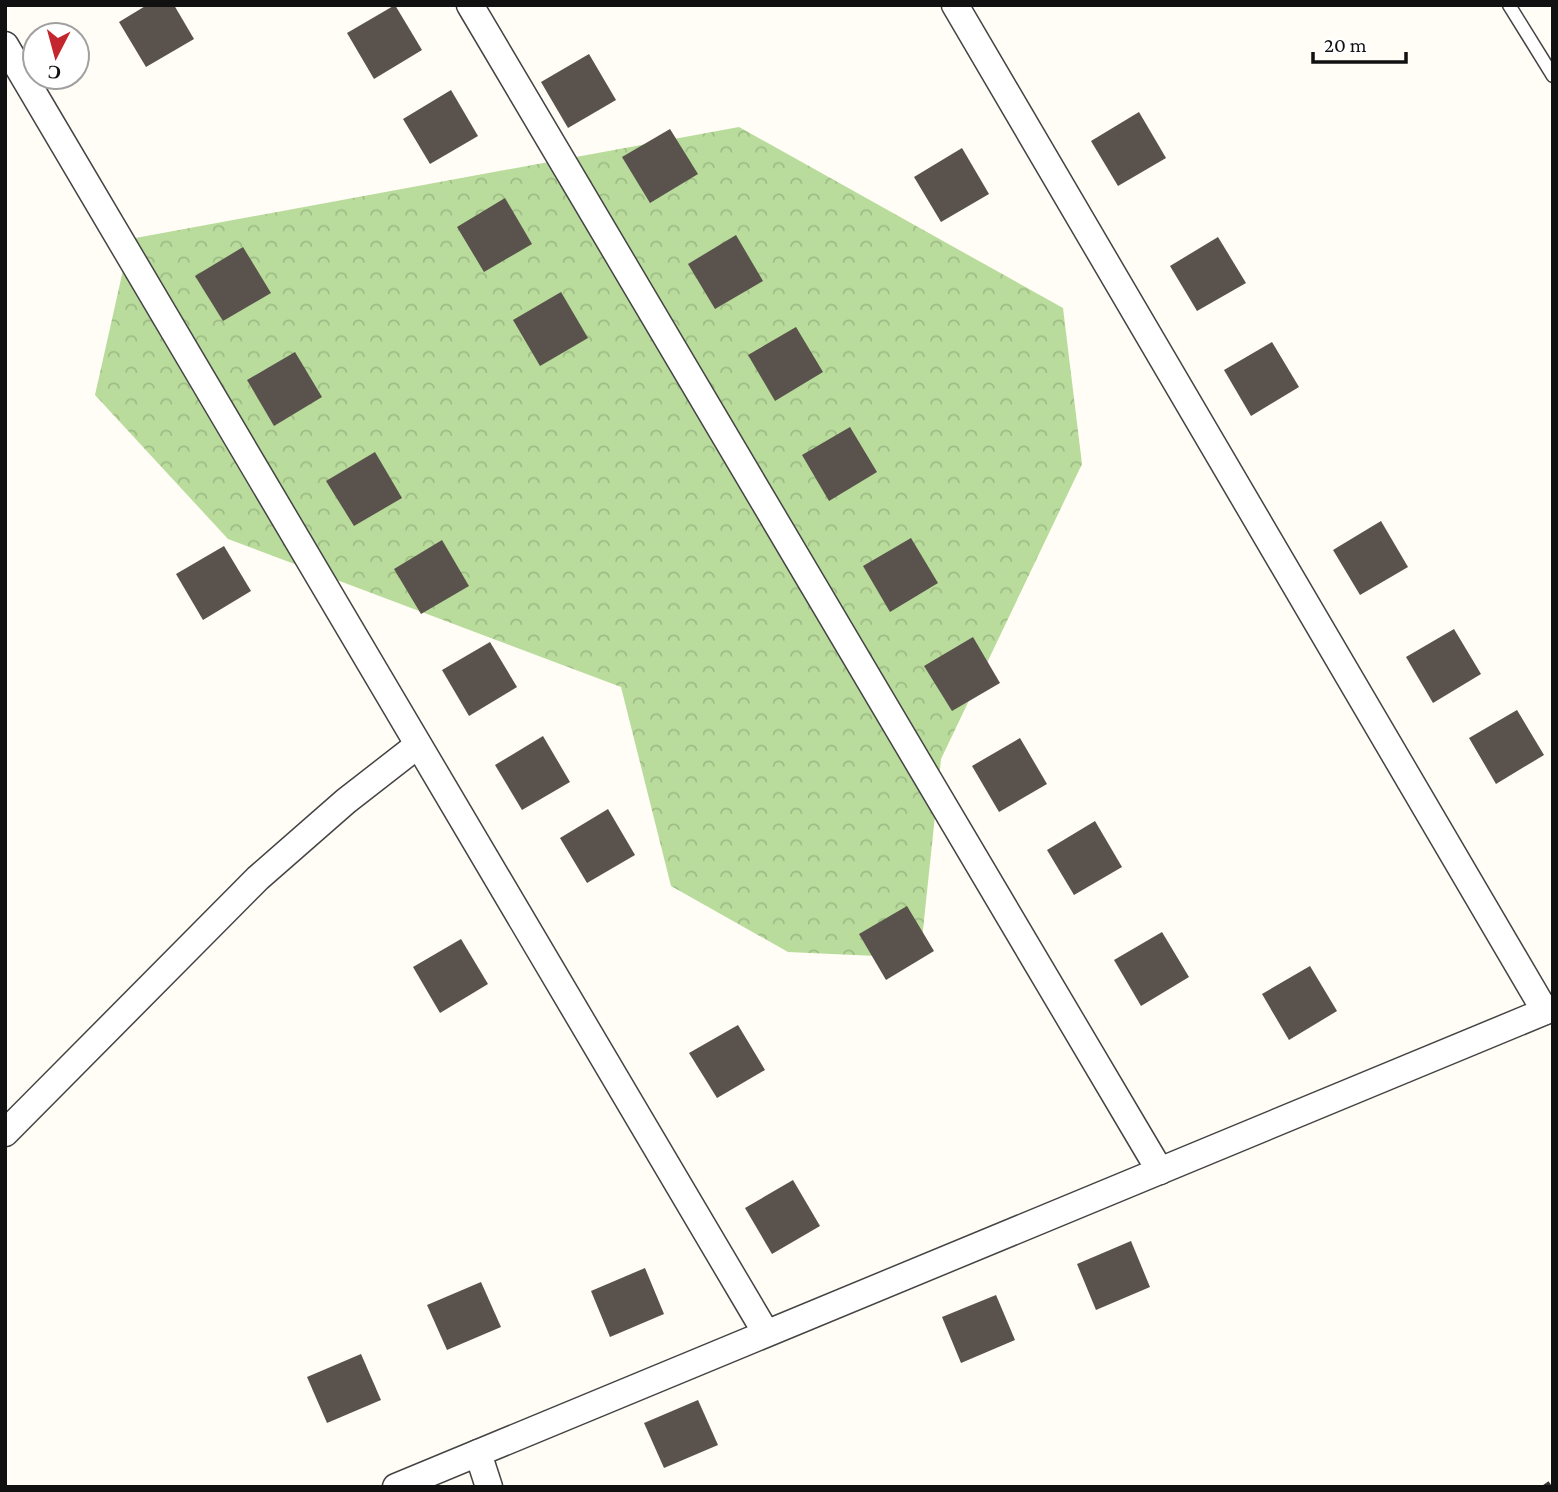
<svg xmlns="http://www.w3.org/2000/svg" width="1558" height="1492" viewBox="0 0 1558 1492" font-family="'Crimson Pro',serif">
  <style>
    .forest { fill: url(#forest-crowns) }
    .building { fill: #5a524d }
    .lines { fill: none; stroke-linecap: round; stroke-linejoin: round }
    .service-casing { stroke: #444; stroke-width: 15 }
    .minor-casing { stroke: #444; stroke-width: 29 }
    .path { stroke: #333; stroke-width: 4.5; stroke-dasharray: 7 3.5; stroke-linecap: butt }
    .service { stroke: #fff; stroke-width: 12 }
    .minor { stroke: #fff; stroke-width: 26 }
  </style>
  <defs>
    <pattern id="forest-crowns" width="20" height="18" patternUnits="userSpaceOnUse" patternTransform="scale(1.75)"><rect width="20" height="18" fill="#b9dc9c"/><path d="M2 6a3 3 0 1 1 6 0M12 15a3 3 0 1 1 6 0" fill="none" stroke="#9ebc85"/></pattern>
  </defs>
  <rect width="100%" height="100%" fill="#fffdf5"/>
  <polygon class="forest" points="739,127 1063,308 1082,464 941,759 920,958 788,952 671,886 621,687 228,539 95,395 130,239"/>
  <g class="building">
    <polygon points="147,5 174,5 194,39 146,67 119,22"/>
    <polygon points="395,5 422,50 374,79 347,33"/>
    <polygon points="589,54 616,100 568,128 541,82"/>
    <polygon points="451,90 478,136 430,164 403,119"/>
    <polygon points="1139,112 1166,158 1118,186 1091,141"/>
    <polygon points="670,129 698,174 650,203 622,157"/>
    <polygon points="962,148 989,194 941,222 914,177"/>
    <polygon points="505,198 532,244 484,272 457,227"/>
    <polygon points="736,235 763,281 715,309 688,264"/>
    <polygon points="1218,237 1246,283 1197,311 1170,266"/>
    <polygon points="243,247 271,293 223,321 195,276"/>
    <polygon points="561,292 588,338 540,366 513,320"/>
    <polygon points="796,327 823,372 775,401 748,355"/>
    <polygon points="1272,342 1299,387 1251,416 1224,370"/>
    <polygon points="295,352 322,397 274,426 247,380"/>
    <polygon points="850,427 877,472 829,501 802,455"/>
    <polygon points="375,452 402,498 354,526 326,481"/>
    <polygon points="1381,521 1408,567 1360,595 1333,550"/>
    <polygon points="911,538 938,583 890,612 863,566"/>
    <polygon points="442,540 469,586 421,614 394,569"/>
    <polygon points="224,546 251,591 203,620 176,574"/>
    <polygon points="1454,629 1481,674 1433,703 1406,657"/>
    <polygon points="973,637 1000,683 952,711 924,666"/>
    <polygon points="490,642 517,687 469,716 442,670"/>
    <polygon points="1517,710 1544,755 1496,784 1469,738"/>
    <polygon points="543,736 570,782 522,810 495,765"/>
    <polygon points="1020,738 1047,784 999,812 972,766"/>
    <polygon points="608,809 635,855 587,883 560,838"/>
    <polygon points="1095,821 1122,867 1074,895 1047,850"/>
    <polygon points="907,906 934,951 886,980 859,934"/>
    <polygon points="1162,932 1189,977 1141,1006 1114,960"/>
    <polygon points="461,939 488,984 440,1013 413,967"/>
    <polygon points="1310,966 1337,1011 1289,1040 1262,994"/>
    <polygon points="738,1025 765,1070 717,1098 689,1053"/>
    <polygon points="793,1180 820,1226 772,1254 745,1208"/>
    <polygon points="1131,1241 1150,1287 1096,1310 1077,1264"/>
    <polygon points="645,1268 664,1314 610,1337 591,1291"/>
    <polygon points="481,1282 501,1327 447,1350 427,1305"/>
    <polygon points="996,1295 1015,1340 961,1363 942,1317"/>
    <polygon points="361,1354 381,1400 327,1423 307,1377"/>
    <polygon points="698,1400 718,1445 664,1468 644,1423"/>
  </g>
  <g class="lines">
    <defs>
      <polyline id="service" points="1509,5 1553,76"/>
      <g id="minor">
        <polyline points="470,5 1160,1171"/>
        <polyline points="955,5 1545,1011"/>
        <polyline points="5,45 766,1333"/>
        <polyline points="5,1133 258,878 346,801 418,745"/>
        <polyline points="478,1453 489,1487"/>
        <polyline points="396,1487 1553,1008"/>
      </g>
    </defs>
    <use href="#service" class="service-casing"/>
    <use href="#minor" class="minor-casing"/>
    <polyline class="path" points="1544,1487 1553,1481"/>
    <use href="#service" class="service"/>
    <use href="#minor" class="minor"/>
  </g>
  <rect width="1558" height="1492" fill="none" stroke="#111111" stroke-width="14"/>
  <g transform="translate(56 56) rotate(186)"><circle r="33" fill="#ffffff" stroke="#a0a0a0" stroke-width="2"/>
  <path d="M0-5L12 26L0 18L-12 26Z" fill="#c4262e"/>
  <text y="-10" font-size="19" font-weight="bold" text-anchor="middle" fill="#111111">С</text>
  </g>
  <path d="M1313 52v10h93v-10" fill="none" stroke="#111111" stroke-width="3.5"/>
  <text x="1324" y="52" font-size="21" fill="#111111" stroke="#ffffff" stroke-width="5" paint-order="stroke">20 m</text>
</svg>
